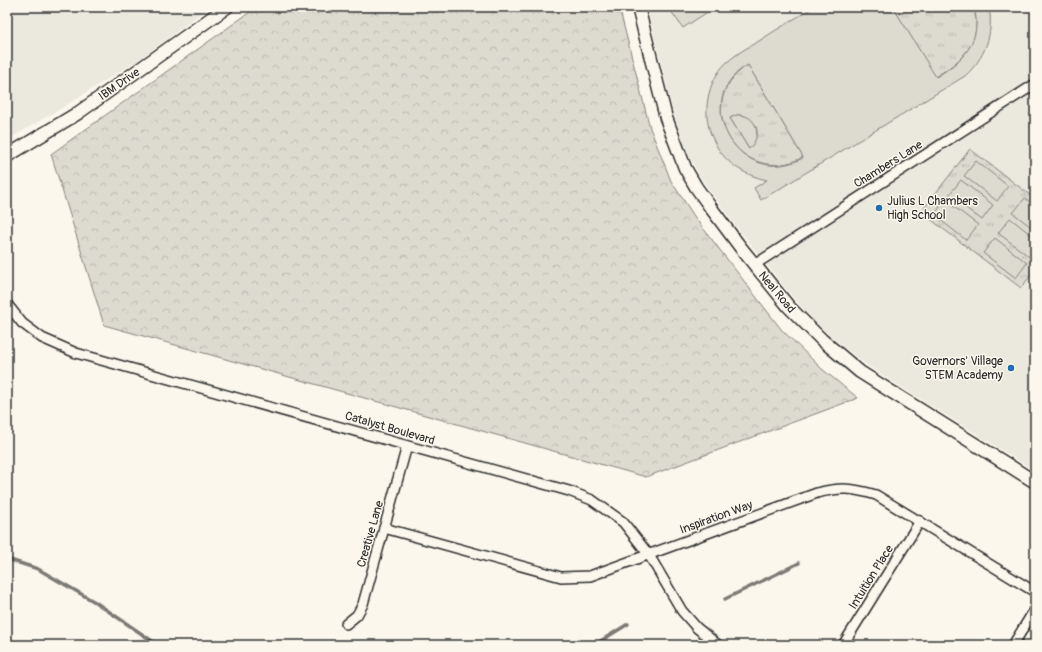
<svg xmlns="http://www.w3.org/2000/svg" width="1042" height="652" viewBox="0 0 1042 652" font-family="Pangolin,sans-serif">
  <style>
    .built { fill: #ebe8de }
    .grass { fill: url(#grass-tufts); stroke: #84827e; fill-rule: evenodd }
    .forest { fill: url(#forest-crowns); stroke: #84827e }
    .pitch { fill: #dddad0; stroke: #84827e; fill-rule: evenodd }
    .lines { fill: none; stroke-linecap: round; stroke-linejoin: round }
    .stream { stroke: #7b7a75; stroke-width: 3.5 }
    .minor-casing { stroke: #2b2b2b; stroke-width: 12 }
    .tertiary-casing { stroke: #2b2b2b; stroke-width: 15 }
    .minor { stroke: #fbf7ec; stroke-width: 9 }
    .tertiary { stroke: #fbf7ec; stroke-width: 12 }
    .poi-dot { fill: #1f6fb2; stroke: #fbf7ec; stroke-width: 1.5 }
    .labels { text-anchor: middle; stroke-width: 3; stroke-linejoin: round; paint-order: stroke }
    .street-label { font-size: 12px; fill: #2b2b2b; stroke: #fbf7ec }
    .poi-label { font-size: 12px; fill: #2b2b2b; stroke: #fbf7ec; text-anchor: start }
  </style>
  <defs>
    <pattern id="grass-tufts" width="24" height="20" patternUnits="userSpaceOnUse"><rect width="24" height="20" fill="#dddad0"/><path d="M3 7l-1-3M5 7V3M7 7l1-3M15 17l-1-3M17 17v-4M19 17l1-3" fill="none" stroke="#bebbb3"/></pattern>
    <pattern id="forest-crowns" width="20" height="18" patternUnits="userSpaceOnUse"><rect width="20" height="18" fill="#dddad0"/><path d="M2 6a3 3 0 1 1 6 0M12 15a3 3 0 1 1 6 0" fill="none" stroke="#bebbb3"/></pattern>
  </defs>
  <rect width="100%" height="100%" fill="#fbf7ec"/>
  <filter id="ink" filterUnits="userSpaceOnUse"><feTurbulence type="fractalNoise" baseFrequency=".025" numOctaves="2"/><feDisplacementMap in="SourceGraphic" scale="8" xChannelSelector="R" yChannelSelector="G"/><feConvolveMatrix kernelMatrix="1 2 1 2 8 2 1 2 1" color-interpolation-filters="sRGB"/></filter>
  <g filter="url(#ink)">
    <g class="built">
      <polygon points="7,7 209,7 143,57 60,109 7,140"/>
      <polygon points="647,7 1035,7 1035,471 865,364 827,333 802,308 786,289 739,230 706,186 698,173 687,151 680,135 674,115"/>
    </g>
    <g class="grass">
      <path d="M893 7H974C983 42 963 60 935 77Z"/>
      <path d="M748 65 803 157C741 191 687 103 748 65ZM740 115C748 116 758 124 757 133 757 138 752 144 749 149L730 118Z"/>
      <polygon points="970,149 1035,199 1035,270 1021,288 921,212"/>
    </g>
    <polygon class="forest" points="257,7 619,7 650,128 671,181 696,219 781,329 822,369 858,398 646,477 104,325 51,154"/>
    <g class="pitch">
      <polygon points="668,7 715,7 683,28"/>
      <path d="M814 7H893L936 77C963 61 983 41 974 7H989C994 34 985 58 965 76L761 200 754 188 767 180C743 175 723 162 713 139 701 114 707 82 726 63 736 54 748 47 759 41 777 29 796 18 814 7ZM748 65 803 157V158C738 192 688 98 748 65Z"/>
      <path d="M737 115C757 114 763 136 749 149L730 118Z"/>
      <polygon points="976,161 1008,186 997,201 964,176"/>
      <polygon points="961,180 993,205 982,220 949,195"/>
      <polygon points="1025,198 1035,206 1035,230 1013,213"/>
      <polygon points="945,200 978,225 966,240 934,215"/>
      <polygon points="1010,218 1035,238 1035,253 1031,258 998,233"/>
      <polygon points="995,238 1027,263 1016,278 983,253"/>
    </g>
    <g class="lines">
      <g class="stream">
        <polyline points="7,559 38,569 95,602 158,645"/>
        <polyline points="725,599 799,563"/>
        <polyline points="594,645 628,624"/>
      </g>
      <defs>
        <g id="minor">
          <polyline points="754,265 1035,84"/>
          <polyline points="7,304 22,323 42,338 76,353 569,491 592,500 623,522 649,555 682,611 697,628 718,645"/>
          <path d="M384 528 561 577 590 576 817 493C841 487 852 488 876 495L1035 592"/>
          <polyline points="346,624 357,615 363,604 407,446"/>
          <polyline points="843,645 920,521"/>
          <polyline points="1013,645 1035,609"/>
        </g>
        <g id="tertiary">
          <polyline points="638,7 666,118 685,168 696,187 711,208 741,248 789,307 822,340 860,372 1035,482"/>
          <polyline points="7,156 78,113 227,7"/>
        </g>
      </defs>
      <use href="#minor" class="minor-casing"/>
      <use href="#tertiary" class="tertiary-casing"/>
      <use href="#minor" class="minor"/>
      <use href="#tertiary" class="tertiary"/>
    </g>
  </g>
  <g class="poi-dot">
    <circle cx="879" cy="208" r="4"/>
    <circle cx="1011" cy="368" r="4"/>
  </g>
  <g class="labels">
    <g class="street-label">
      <text transform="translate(119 84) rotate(-35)" y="4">IBM Drive</text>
      <text transform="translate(888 164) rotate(-32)" y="4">Chambers Lane</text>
      <text transform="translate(777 292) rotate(50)" y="4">Neal Road</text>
      <text transform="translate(390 428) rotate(16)" y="4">Catalyst Boulevard</text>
      <text transform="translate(716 517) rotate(-20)" y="4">Inspiration Way</text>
      <text transform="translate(370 534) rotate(-74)" y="4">Creative Lane</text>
      <text transform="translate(871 577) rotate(-58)" y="4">Intuition Place</text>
    </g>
    <g class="poi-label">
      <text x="887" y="205">Julius L Chambers<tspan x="887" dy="14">High School</tspan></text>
      <text x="1003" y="365" text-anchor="end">Governors' Village<tspan x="1003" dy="14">STEM Academy</tspan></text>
    </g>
  </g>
  <rect width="1042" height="652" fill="none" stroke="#fbf7ec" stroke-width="24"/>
  <rect x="12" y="12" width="1018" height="628" fill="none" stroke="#2b2b2b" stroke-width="1.5" filter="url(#ink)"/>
</svg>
